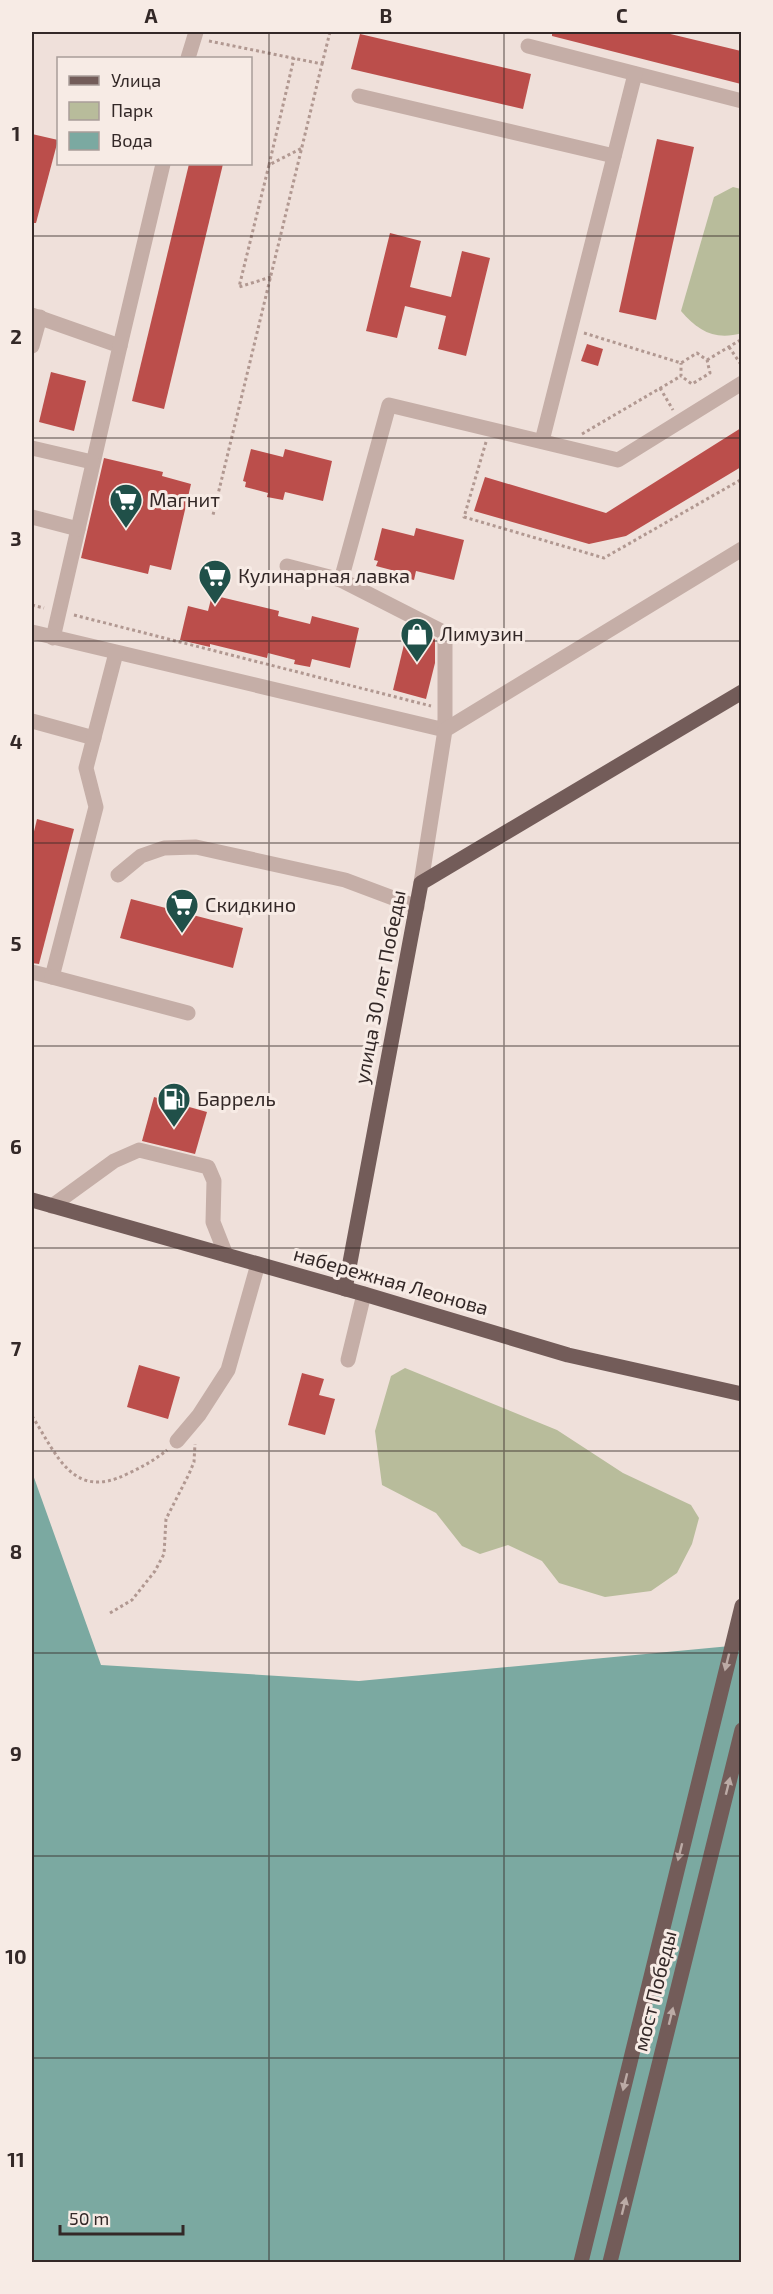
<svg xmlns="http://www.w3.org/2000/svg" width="773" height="2294" viewBox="0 0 773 2294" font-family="'Exo 2',sans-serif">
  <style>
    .green { fill: #b8bc9b }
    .water { fill: #7ba9a1 }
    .building { fill: #bb4e4b }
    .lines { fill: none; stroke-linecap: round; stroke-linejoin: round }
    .path { stroke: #b19891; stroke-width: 3; stroke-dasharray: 3 3; stroke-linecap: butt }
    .minor { stroke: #c5aea7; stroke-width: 15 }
    .major { stroke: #735c59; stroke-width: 15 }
    .oneway { fill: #bcaba6 }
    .grid { fill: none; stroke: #332827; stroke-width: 1.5; stroke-opacity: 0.55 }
    .labels { text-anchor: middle; stroke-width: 6; stroke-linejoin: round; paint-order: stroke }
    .poi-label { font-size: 20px; fill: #332827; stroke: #f7ebe5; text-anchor: start }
    .street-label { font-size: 20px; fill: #332827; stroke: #f7ebe5 }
    .neatline { fill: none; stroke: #332827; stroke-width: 2 }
    .grid-label { font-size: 20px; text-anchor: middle; font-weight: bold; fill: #332827 }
  </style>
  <rect width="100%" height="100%" fill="#efe0da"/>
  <g class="green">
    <path d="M733 187 741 189 742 333C715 341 698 331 681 311L714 197Z"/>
    <polygon points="405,1368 557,1430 623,1473 691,1505 699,1518 692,1544 677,1573 651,1591 605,1597 559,1583 542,1561 508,1545 480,1554 462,1546 436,1513 382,1485 375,1431 391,1376"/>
  </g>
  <polygon class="water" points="32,1472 101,1665 359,1681 741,1645 741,2262 32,2262"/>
  <g class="building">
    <polygon points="552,32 662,32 741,51 741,84 552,36"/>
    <polygon points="360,34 531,74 523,109 351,69"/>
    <polygon points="32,134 58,140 36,223 32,223"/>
    <polygon points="657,139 694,147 656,320 619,312"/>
    <polygon points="189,164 223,164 164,409 132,401"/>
    <polygon points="390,233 421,241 410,287 451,297 462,251 490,258 466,356 438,349 446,316 405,306 397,338 366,331"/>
    <polygon points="587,344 603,349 598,366 581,361"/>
    <polygon points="51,372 86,381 74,431 39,422"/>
    <polygon points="741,428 741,467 626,536 589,544 474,511 485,477 606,513"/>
    <polygon points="251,449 283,457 285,449 332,461 323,501 285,492 283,500 267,497 268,493 245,487 246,482 243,481"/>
    <polygon points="104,458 163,472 162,476 191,484 171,570 150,565 148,574 81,558"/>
    <polygon points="382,528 414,536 416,528 464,540 454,580 416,571 414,580 398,576 399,572 376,566 378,561 374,560"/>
    <polygon points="212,595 279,611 278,616 310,624 312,616 359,628 350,668 312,659 310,667 294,664 295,660 268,653 267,658 210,644 210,647 180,640 188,606 208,611"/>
    <polygon points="408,628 435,639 435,663 426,699 393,690"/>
    <polygon points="37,819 74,829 39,964 32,963 32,840"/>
    <polygon points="131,899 243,928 233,968 120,938"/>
    <polygon points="154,1097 207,1112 195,1154 142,1141"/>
    <polygon points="139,1365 180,1377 168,1419 127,1407"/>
    <polygon points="302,1373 324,1379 319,1395 335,1399 325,1435 288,1425"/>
  </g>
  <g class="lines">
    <g class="path">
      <polyline points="209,41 322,64 213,515"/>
      <polyline points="322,64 330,32"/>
      <polyline points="269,165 294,58"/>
      <polyline points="271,277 239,287 269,165 302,148"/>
      <polyline points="584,333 681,363 697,353 707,360 710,373 692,384 681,376 681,363"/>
      <polyline points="729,347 742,366"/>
      <polyline points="707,360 742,339"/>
      <polyline points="660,388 673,410"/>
      <polyline points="582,434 681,376"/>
      <polyline points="486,442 464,517 604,558 742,479"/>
      <polyline points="32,605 44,608"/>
      <polyline points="74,615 431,706"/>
      <path d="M32 1416C57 1455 73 1501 127 1474 142 1467 155 1460 167 1450"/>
      <polyline points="110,1613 132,1600 155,1571 164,1554 166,1519 189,1474 194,1462 195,1444"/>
    </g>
    <g class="minor">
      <polyline points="528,46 742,101"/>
      <polyline points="188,58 196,32"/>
      <polyline points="359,96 614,156"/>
      <polyline points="32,315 120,346 53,638"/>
      <polyline points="32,346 40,317"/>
      <polyline points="120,346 163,164"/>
      <polyline points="542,441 635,74"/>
      <polyline points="32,448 92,462"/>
      <polyline points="32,517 78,529"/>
      <polyline points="287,566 341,580"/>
      <polyline points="32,632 445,730 445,633 341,580 389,405 618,460 742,383"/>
      <polyline points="32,721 94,738"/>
      <polyline points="118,875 141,856 164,848 196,847 345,880 417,907"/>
      <polyline points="421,883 445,730 742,549"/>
      <polyline points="32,972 52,977 96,807 86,768 116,653"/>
      <polyline points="52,977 188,1013"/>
      <polyline points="52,1206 114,1161 139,1150 208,1167 214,1181 213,1222 226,1255"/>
      <polyline points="348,1360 364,1294"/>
      <polyline points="177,1441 199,1415 228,1370 258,1264"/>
    </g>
    <g class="major">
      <polyline points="32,1200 364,1294 568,1355 742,1394"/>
      <polyline points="345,1289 421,883 742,692"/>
      <polyline points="581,2262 742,1606"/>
      <polyline points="610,2262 742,1730"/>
    </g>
  </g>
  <defs><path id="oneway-solid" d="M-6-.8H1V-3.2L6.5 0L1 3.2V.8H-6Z" transform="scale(1.5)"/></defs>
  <g class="oneway">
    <use href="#oneway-solid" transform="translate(727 1662) rotate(104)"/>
    <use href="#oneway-solid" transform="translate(728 1786) rotate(-76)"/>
    <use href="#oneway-solid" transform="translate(680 1852) rotate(104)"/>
    <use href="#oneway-solid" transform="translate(671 2016) rotate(-76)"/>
    <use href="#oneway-solid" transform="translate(625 2082) rotate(104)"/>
    <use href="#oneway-solid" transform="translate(624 2206) rotate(-76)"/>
  </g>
  <path class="grid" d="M269 32V2262M504 32V2262M32 236H742M32 438H742M32 641H742M32 843H742M32 1046H742M32 1248H742M32 1451H742M32 1653H742M32 1856H742M32 2058H742"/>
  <defs>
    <symbol id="supermarket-pin" viewBox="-11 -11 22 30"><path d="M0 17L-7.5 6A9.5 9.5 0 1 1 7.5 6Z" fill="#205049" stroke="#f7ebe5"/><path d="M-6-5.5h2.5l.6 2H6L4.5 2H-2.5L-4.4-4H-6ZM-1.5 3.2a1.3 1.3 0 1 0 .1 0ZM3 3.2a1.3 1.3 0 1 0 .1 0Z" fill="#fff"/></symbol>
    <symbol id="shop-pin" viewBox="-11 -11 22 30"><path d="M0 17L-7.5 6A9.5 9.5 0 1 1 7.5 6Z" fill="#205049" stroke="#f7ebe5"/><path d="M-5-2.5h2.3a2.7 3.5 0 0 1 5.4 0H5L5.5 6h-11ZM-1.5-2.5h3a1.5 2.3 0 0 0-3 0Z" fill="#fff"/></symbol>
    <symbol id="fuel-pin" viewBox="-11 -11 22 30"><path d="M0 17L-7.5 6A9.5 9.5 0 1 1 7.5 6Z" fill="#205049" stroke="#f7ebe5"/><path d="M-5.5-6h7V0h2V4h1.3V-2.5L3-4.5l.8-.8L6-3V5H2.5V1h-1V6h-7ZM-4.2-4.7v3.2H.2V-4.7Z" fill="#fff"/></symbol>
  </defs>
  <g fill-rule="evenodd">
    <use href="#supermarket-pin" x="107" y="481" width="38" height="52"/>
    <use href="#supermarket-pin" x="196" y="557" width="38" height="52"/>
    <use href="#shop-pin" x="398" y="615" width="38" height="52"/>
    <use href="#supermarket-pin" x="163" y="886" width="38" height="52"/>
    <use href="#fuel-pin" x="155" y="1080" width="38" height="52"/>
  </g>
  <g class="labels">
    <g class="poi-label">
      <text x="149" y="507">Магнит</text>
      <text x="238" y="583">Кулинарная лавка</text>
      <text x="440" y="641">Лимузин</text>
      <text x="205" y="912">Скидкино</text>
      <text x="197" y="1106">Баррель</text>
    </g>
    <g class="street-label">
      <text transform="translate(380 987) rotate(-79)" y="7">улица 30 лет Победы</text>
      <text transform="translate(391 1281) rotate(16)" y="7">набережная Леонова</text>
      <text transform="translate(655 1991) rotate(-76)" y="7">мост Победы</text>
    </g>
  </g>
  <rect width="773" height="2294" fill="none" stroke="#f7ebe5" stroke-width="66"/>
  <rect x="57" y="57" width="195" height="108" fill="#f7ebe5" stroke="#a99d99" stroke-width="1.5"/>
  <rect x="69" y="76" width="30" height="9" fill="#735c59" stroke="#a99d99" stroke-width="1.5"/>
  <text x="111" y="87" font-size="18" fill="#332827">Улица</text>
  <rect x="69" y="102" width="30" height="18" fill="#b8bc9b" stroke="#a99d99" stroke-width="1.5"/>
  <text x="111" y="117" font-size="18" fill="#332827">Парк</text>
  <rect x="69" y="132" width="30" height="18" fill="#7ba9a1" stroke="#a99d99" stroke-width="1.5"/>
  <text x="111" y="147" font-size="18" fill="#332827">Вода</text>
  <path d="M60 2225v9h123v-9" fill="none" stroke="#332827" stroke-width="3"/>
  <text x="69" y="2225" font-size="18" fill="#332827" stroke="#f7ebe5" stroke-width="4.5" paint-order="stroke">50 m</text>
  <rect x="33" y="33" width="707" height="2228" class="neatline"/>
  <g class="grid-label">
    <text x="151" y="23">A</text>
    <text x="386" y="23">B</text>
    <text x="622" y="23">C</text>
    <text x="16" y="141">1</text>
    <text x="16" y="344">2</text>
    <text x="16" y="546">3</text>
    <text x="16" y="749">4</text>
    <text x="16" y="951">5</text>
    <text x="16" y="1154">6</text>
    <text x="16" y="1356">7</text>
    <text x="16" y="1559">8</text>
    <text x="16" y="1761">9</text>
    <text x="16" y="1964">10</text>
    <text x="16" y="2167">11</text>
  </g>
</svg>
